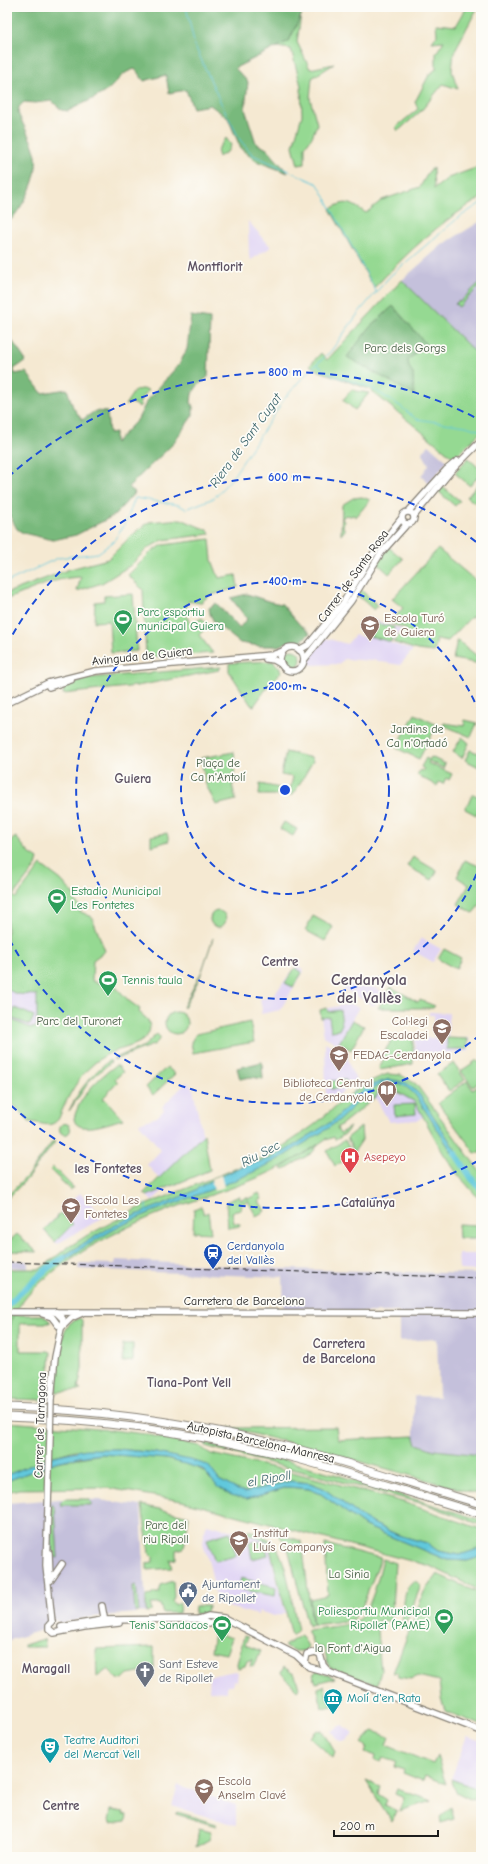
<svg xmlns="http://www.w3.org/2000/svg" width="488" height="1864" viewBox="0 0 488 1864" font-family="'Comic Neue',sans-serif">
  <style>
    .built { fill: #e0d4f4 }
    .industrial { fill: #c4c0db }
    .green { fill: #95d992; stroke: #587a57 }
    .forest { fill: #78b97c; stroke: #4a6a4c }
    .water { fill: #60c8dc; stroke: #3e727c }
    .pier { fill: #f5e9d2 }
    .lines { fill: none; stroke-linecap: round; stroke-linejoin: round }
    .stream { stroke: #60c8dc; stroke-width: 1 }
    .river { stroke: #60c8dc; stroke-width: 6 }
    .secondary-casing { stroke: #888277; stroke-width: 8 }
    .motorway-casing { stroke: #888277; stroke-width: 9 }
    .secondary { stroke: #fff; stroke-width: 5.5 }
    .motorway { stroke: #fff; stroke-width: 7 }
    .rail { stroke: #1c1c1c; stroke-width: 1; stroke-dasharray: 6 3; stroke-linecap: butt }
    .secondary-bridge-casing { stroke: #888277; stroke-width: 8; stroke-linecap: butt }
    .secondary-bridge { stroke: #fff; stroke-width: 5.5 }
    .ring { fill: none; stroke: #1d4ed8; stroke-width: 2; stroke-dasharray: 7 5 }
    .labels { text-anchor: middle; stroke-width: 3.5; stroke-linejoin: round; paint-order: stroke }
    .park-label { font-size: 12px; fill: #465e45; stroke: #fdfcf7 }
    .street-label { font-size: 12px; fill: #1c1c1c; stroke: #fdfcf7 }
    .leisure-label { font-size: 12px; fill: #27864d; stroke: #fdfcf7; text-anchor: start }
    .education-label { font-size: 12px; fill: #785e54; stroke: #fdfcf7; text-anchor: start }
    .health-label { font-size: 12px; fill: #be3a42; stroke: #fdfcf7; text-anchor: start }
    .transit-label { font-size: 12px; fill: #164399; stroke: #fdfcf7; text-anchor: start }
    .service-label { font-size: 12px; fill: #4e5e75; stroke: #fdfcf7; text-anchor: start }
    .worship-label { font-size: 12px; fill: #5b616d; stroke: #fdfcf7; text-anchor: start }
    .culture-label { font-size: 12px; fill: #0d838f; stroke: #fdfcf7; text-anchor: start }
    .neighbourhood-label { font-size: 13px; font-weight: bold; fill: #5c5162; stroke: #fdfcf7 }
    .water-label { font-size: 13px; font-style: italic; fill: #376169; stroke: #fdfcf7 }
    .district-label { font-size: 16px; font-weight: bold; fill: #5c5162; stroke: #fdfcf7 }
    .centre { fill: #1d4ed8; stroke: #fdfcf7; stroke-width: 2 }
    .ring-label { font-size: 12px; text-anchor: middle; font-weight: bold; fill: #1d4ed8; stroke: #fdfcf7; stroke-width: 3.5; stroke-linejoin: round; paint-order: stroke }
  </style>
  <rect width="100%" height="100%" fill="#fdfcf7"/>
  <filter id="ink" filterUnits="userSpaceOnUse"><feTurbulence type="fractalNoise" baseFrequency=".025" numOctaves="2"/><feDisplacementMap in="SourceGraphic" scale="8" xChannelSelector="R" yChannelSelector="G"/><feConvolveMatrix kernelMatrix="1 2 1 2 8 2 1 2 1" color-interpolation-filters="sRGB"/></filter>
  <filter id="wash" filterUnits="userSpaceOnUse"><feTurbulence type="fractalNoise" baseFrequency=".012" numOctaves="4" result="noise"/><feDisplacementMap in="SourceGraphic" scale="16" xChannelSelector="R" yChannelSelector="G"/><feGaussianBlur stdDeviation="0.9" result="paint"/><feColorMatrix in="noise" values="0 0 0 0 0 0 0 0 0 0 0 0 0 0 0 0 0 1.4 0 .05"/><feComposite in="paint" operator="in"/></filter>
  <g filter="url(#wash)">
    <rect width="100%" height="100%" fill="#f5e9d2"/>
    <g class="built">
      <polygon points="248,221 271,247 251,260 249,256"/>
      <polygon points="372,619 402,629 390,643 413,650 400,665 381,662 373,659 373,661 345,659 338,664 313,665 307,663 307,661 325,638 347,644 355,635 366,638"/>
      <polygon points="421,938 441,949 433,962 413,951"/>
      <polygon points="296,966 303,970 303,973 280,1010 261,1014 262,1009 260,999 273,996"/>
      <polygon points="359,979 382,992 374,1006 343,989 350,980"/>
      <polygon points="7,989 16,994 37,995 37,1027 31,1028 7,1018"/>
      <polygon points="349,1004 359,1007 338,1044 324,1036 320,1010"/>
      <polygon points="429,1012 449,1013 448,1037 434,1037 434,1015 429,1015"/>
      <polygon points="415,1038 469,1038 469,1051 414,1058"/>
      <polygon points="325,1042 347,1054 351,1070 356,1079 355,1082 330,1102 326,1101"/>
      <polygon points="187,1082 193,1089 210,1170 164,1190 152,1201 144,1193 159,1178 147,1165 161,1150 139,1123 157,1117 164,1110 162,1107"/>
      <polygon points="387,1089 416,1101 424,1116 418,1120 389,1122 375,1097 380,1090"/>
      <polygon points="80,1193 104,1217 57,1244 43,1230"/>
      <polygon points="458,1224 481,1225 481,1251 479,1251 478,1239 458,1238"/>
      <polygon points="458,1254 480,1254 480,1269 478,1271 461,1270 459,1268"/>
      <polygon points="207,1524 267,1540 285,1613 274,1616 259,1611 258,1615 217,1604 210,1567 202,1540"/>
      <polygon points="235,1671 238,1672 237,1681 233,1680 233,1685 227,1685 227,1692 209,1691 210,1676"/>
      <polygon points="343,1725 353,1733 347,1740 343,1742 338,1740 331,1731"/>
      <polygon points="467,1736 481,1741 481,1790 451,1779"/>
      <polygon points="178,1785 236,1805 236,1825 172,1806"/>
    </g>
    <g class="industrial">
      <polygon points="481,221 481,358 402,280 442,245"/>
      <polygon points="429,445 447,461 429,484 421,476 429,465 422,452"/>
      <polygon points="7,1260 28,1261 28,1268 7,1267"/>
      <polygon points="116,1260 288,1269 481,1274 478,1422 481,1423 481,1455 434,1450 417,1444 414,1436 414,1396 439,1397 437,1339 399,1341 399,1312 284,1313 283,1277 78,1269 79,1263 115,1264"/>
      <polygon points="59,1499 100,1500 141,1506 146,1612 92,1617 60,1623 54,1619 45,1629 7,1641 7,1503"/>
    </g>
    <g class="green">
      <polygon points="467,7 478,7 454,52 452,71 458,89 443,84 421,111 398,131 396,127 418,109 415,102 429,75 436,69 436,53 444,41 432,42 437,35 436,24 456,26"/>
      <polygon points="301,15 297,42 310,69 334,64 312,78 310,98 317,124 312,137 305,147 305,164 298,165 293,146 302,115 301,86 291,49 276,47 289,41"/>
      <polygon points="226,138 231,145 228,151 219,157 217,150"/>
      <path d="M481 166V198C440 221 406 254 374 288L330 209C348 199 350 203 366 213L382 200 420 187 429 171 433 168 434 189 448 178Z"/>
      <polygon points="402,280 481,358 481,432 454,458 369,389 317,370 310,365 321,353 327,360"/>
      <polygon points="481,281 481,285 459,307 455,304 458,301 460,302"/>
      <polygon points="142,389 148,390 139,403 141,405 139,407 132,403 125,405 135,390"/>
      <polygon points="352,389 356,391 369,393 355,410 343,400"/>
      <polygon points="468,458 481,470 481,473 470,486 455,473"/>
      <polygon points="481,481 481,497 475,503 467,497"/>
      <polygon points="443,487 460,501 455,506 440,493 439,491"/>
      <polygon points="362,497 370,500 356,517 353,515 351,516 345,515 342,519 344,521 343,527 345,530 341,535 342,505 353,498"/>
      <path d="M181 519 209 531 210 534 163 540 148 548 131 565 102 583 77 591 81 577C50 578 34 590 7 599V593L70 569 108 559 132 535 149 522Z"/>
      <polygon points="210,539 212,560 219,578 236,575 238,587 209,596 200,603 189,601 184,612 191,624 202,618 208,626 199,635 213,653 146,658 143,590 128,575 152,551 163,545"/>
      <polygon points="387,546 403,559 389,574 375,561"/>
      <polygon points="438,549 481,585 481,611 470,618 448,641 437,639 434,652 417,650 393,642 406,629 390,623 403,608 392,599"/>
      <polygon points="359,588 378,606 374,610 356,594"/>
      <polygon points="133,594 137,651 111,653 109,621 94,622 95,602 104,601 104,596"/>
      <polygon points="373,623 394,627 391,642 369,636"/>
      <polygon points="457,640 481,659 481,664 453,659"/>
      <circle cx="292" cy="659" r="9"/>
      <polygon points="273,661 279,667 281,672 268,686 254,706 251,705 229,671 229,663"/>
      <polygon points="221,667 219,670 137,686 63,694 64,686 87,678"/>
      <polygon points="415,714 437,725 419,759 396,748"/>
      <polygon points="465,720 477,723 471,737 443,725 444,723 464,726"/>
      <polygon points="462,737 469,743 462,758 453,752"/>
      <polygon points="481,749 481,768 465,760 470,750 478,753"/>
      <polygon points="234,752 236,763 233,764 235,773 232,774 234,784 232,785 236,800 216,805 206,785 201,758"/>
      <polygon points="286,752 312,758 313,761 293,795 259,795 260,784 290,790 293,777 281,775"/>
      <polygon points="431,757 445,764 443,768 429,761 428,763 452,774 449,780 446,778 443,784 439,782 437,786 417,775 420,770 422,771 424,769 421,767 426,758 429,760"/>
      <polygon points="473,794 481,798 481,805 476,815 465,809"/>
      <polygon points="284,822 297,829 293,836 280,829"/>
      <polygon points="167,833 169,841 151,846 151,836"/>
      <path d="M16 837 29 853 38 859 36 866 13 896 16 898 41 865 61 880 75 896 74 898 81 910 79 911 92 917 105 951 93 960 92 981 116 987 129 1001 140 1009 139 1012 148 1020 150 1027C149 1047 119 1047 106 1055 82 1069 69 1093 59 1118 51 1130 41 1122 29 1122L25 1116 7 1099V1018L31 1028 37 1027V995L16 994 7 989V843Z"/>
      <polygon points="413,857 437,871 432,880 407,866"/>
      <polygon points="465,860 481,867 481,903 473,913 458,904 469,885 457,877"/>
      <circle cx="218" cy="919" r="8"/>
      <polygon points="313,916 333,927 325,941 305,930"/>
      <polygon points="213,938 200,977 184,1008 183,1007 202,971"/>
      <polygon points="444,949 461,958 456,969 438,959"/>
      <polygon points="295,968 302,973 293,987 285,983"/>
      <polygon points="391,987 418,1002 420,1000 435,1006 433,1008 378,1008"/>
      <polygon points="15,1008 34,1016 30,1025 11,1018"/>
      <polygon points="327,1008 328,1012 340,1010 342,1024 339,1030 331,1031 329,1017 321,1018 320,1010"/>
      <circle cx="176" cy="1023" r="11"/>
      <polygon points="352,1020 364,1026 351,1050 339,1043"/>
      <polygon points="250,1022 254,1042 193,1053 191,1042 196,1034"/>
      <polygon points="157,1034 161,1038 155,1044 114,1060 113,1059 144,1046"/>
      <polygon points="394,1036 413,1036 413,1064 380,1070 379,1068 384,1058 380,1059"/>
      <polygon points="447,1038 468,1039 467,1049 447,1049"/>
      <path d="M110 1060 111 1062 91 1079 69 1111C78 1091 92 1073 110 1060Z"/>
      <polygon points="477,1060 479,1063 481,1062 481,1081 473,1087 461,1071"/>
      <polygon points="454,1063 465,1080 449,1091 437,1074"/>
      <path d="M115 1066H118L123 1072 115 1079 118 1082 102 1099H105L123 1119C111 1122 77 1136 74 1119 79 1096 99 1078 115 1066Z"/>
      <polygon points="167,1067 175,1074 153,1095 146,1087"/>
      <path d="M388 1074 401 1075 416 1084 481 1173V1201L459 1176 443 1153 415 1102 392 1089H385L379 1092 375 1098 337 1128 340 1133 350 1127 344 1135H341V1137L335 1140 334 1137 326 1140 327 1138C308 1152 285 1166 262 1176 221 1194 177 1204 137 1223 93 1243 21 1282 7 1331V1269H40L67 1248 86 1236 143 1206 267 1156C284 1146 299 1136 314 1125 337 1106 359 1083 388 1074Z"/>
      <polygon points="346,1080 347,1088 331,1089 331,1081"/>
      <polygon points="467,1081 473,1090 477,1087 481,1092 481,1153 475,1153 438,1103"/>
      <polygon points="415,1104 416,1114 395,1116 394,1105"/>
      <circle cx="65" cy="1129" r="5.5"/>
      <polygon points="361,1127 362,1140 354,1152 347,1138"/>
      <polygon points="204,1134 210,1170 147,1196 144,1193"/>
      <polygon points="345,1140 353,1156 335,1166 327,1151"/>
      <polygon points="53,1141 55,1142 26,1180 7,1199 7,1196 28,1175"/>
      <polygon points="318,1145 312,1153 283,1170 282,1167"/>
      <polygon points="53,1167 73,1187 71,1190 50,1170"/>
      <polygon points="259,1193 262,1199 259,1201 265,1211 256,1216 248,1201 242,1204 241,1210 232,1212 234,1223 240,1224 240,1226 228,1228 226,1202 239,1196 241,1200 247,1197 248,1199"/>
      <polygon points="201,1206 204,1214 208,1212 211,1233 193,1232 194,1209"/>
      <polygon points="61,1213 73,1224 55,1242 44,1230"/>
      <polygon points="458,1224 477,1225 477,1238 459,1238"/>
      <polygon points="17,1234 37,1252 7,1251 7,1243"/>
      <polygon points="13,1315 43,1315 50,1321 50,1323 20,1323 20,1351 48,1351 51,1352 47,1400 7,1399 7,1338"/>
      <polygon points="80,1318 82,1320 82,1369 78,1388 81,1390 56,1392 58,1356 64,1333 70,1323"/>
      <polygon points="123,1344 133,1344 133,1361 123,1362"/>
      <polygon points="7,1422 112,1430 145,1434 199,1446 211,1454 289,1471 403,1502 481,1529 481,1548 460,1555 438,1551 427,1543 398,1535 366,1520 323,1488 310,1483 291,1481 245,1492 238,1490 219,1480 207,1465 156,1453 118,1449 75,1450 54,1456 7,1475"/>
      <polygon points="336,1427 338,1440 414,1436 417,1444 434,1450 481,1455 481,1495 319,1450 229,1428"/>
      <path d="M205 1443C299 1459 390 1492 481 1520V1525L428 1505 205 1446Z"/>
      <path d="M102 1454C127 1456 198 1455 210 1479L247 1499 288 1487 309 1489 321 1494 365 1526 447 1560 467 1561 474 1559 481 1554V1591L430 1566 182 1501 108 1488 19 1489 7 1492V1481L56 1462Z"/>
      <polygon points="64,1499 89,1499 92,1505 61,1505 60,1503"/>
      <polygon points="51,1504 55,1508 58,1558 54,1557 52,1553"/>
      <polygon points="142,1505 189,1516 184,1548 176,1550 176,1559 170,1560 172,1568 147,1570 147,1563 153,1562 153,1557 149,1553"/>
      <path d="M248 1530C259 1533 268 1537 275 1545 287 1560 293 1609 298 1630L292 1636 268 1541 247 1534Z"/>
      <polygon points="230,1532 236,1556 215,1561 207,1539"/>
      <polygon points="277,1534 302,1541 312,1624 308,1626 287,1544"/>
      <polygon points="249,1542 264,1542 268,1555 252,1559"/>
      <polygon points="325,1544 381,1558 360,1612 352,1620 313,1625 310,1599 328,1595"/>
      <path d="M383 1559 395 1563 391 1621H378L377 1631 381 1671 377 1685 329 1667 324 1649 313 1644 307 1630C318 1628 348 1626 356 1621 372 1611 378 1577 383 1559Z"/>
      <polygon points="437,1574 481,1594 481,1725 445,1711 441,1698 439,1681 418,1676 410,1679 399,1677 397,1672 393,1673 424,1592"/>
      <polygon points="241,1578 276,1587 275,1596 239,1589"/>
      <polygon points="173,1581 174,1597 172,1601 175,1605 180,1602 179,1613 163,1613 160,1604 151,1604 151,1611 146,1612 146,1596 152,1595 153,1593 159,1593 161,1585"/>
      <path d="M414 1581 419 1583 420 1588 407 1621 404 1622 402 1620C404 1609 403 1586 414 1581Z"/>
      <polygon points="136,1585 139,1612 135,1612 133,1586"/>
      <polygon points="195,1606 209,1606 205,1613 194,1614"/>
      <polygon points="215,1627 223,1630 222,1635 232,1638 226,1654 211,1651"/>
      <polygon points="301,1635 308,1646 305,1651 295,1651 284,1646"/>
      <polygon points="244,1636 248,1637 245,1645 261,1651 253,1667 250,1666 252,1659 247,1661 245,1666 238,1668 237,1664"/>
      <polygon points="44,1639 45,1647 24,1647 24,1645"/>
      <polygon points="154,1647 154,1670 128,1675 123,1680 118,1679 108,1669 97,1677 96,1649"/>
      <polygon points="284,1667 295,1675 299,1688 297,1690 281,1673"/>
      <polygon points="317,1671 319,1671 335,1678 316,1683 313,1674"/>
      <polygon points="324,1686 328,1698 338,1705 322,1708 318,1690 318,1688"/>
      <polygon points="317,1730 322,1731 335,1752 333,1758 310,1737"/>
      <polygon points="373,1731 389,1737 386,1745 433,1764 437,1756 446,1784 425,1776 423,1781 403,1773 404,1770 394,1767 396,1762 383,1758 381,1762 375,1760 376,1756 365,1752 367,1747 362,1743"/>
      <polygon points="451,1779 481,1790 481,1800 476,1798 472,1800 456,1792"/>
      <polygon points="366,1781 380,1787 378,1794 387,1800 385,1805 397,1811 392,1822"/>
      <polygon points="397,1789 432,1801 399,1811 404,1798 395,1794"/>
      <polygon points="451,1807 454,1819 441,1823 440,1817"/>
      <polygon points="111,1810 124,1812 123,1814 127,1815 126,1821 111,1823 109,1821"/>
      <polygon points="178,1812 216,1824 216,1826 176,1814"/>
      <polygon points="199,1829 211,1832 210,1839 196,1847"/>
    </g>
    <g class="forest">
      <path d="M7 7H305L289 41 235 68 248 82 245 109 256 143 267 149 288 173 256 161 241 149 228 118 210 105 193 108 186 90 169 93 166 75 144 81 135 69C122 72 118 81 109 89 99 97 79 105 68 111L61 110 52 101 35 103 24 102 19 107 18 113C23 125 34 144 36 156 39 179 23 208 7 224Z"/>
      <polygon points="393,306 426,344 408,360 409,367 413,373 414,395 347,357 370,327"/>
      <polygon points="191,316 210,319 208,377 198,385 192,394 191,402 193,407 193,415 172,445 128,487 135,492 115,515 76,535 53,540 23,533 17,529 10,516 7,516 7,333 26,361 14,369 15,374 26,372 42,393 67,389 73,407 82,420 95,411 107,412 109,434 115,433 115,443 138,419 147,401 180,363 187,349"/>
      <polygon points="247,594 271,602 282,604 300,625 310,633 298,644 288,642 278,646 260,646 240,643 214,622 210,614 209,608 216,603 239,628 247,619 231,598"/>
      <polygon points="262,1062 263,1079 251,1077 240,1079 237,1068"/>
    </g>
    <g class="water">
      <path d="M389 1079 407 1083 419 1094 460 1157V1160L455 1157 416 1096C385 1061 362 1101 338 1121 324 1132 309 1140 295 1149 248 1180 193 1195 142 1216 114 1228 87 1245 61 1262H53L106 1230 131 1217 190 1193 210 1181 250 1164 270 1159 285 1151 334 1120 368 1086Z"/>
      <polygon points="86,1449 118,1449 156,1453 190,1460 208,1465 219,1480 238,1490 245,1492 291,1481 310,1483 323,1488 366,1520 398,1535 427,1543 438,1551 460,1555 481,1548 481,1554 474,1559 467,1561 447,1560 365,1526 321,1494 309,1489 288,1487 247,1499 231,1495 217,1486 202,1469 167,1459 102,1454 79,1457 56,1462 7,1481 7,1475 54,1456"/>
    </g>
    <polygon class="pier" points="221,1175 224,1187 214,1191 211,1179"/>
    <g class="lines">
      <g class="stream">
        <polyline points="186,7 195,46 220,101 240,140 253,155 318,184 377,293"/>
        <polyline points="318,365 334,376 370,387 400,406 416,419 466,426 481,431"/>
        <polyline points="7,582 58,558 98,553 113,542 126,522 135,498 179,505 186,509 214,498 232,478 285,398 302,378 331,351 360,311 390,276 458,218 481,203"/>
        <polyline points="353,1100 354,1091"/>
        <polyline points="146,1211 146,1204"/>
      </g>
      <g class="river">
        <polyline points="455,1153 472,1179 481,1189"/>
        <polyline points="7,1305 48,1268 63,1258"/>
      </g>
    </g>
  </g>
  <g filter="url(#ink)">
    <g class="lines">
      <defs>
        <g id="secondary">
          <polyline points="409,511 446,470 457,461"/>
          <circle cx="408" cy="518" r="6"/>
          <polyline points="414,516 451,471 481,441"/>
          <circle cx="292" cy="659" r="12"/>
          <polyline points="299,650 308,645 343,603 370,558 401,519"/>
          <polyline points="266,659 274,660 281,664"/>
          <polyline points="304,660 351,601 381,553 407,524"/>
          <polyline points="49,687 71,680"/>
          <polyline points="7,703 48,683 96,671 272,655 283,651"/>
          <polyline points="7,1312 481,1313"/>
          <polyline points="43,1314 52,1317 58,1325"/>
          <polyline points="62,1327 71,1318 82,1313"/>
          <polyline points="51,1399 55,1357 63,1319 56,1312"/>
          <polyline points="48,1508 46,1566 52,1622"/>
          <polyline points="49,1553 50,1580"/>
          <polyline points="51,1580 62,1564"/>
          <polyline points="199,1619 209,1624 221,1619"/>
          <polyline points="52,1622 49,1625 49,1629 54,1633 84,1627 119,1623"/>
          <polyline points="100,1622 104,1617 102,1606"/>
          <polyline points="61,1627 103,1620 199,1619 208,1616 224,1618 296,1655 309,1667 331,1673 481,1731"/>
          <polyline points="305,1663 307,1654 315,1652 320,1654 323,1665 329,1672"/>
        </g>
        <g id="motorway">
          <path d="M7 1407C106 1410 205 1425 301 1450 361 1466 421 1487 481 1504"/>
          <path d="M7 1417C105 1420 203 1434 298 1459 359 1476 420 1496 481 1514"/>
        </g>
      </defs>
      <use href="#secondary" class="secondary-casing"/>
      <use href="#motorway" class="motorway-casing"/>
      <use href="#secondary" class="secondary"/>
      <use href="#motorway" class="motorway"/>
      <polyline class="rail" points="7,1262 481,1278"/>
      <defs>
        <polyline id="secondary-bridge" points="48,1508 51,1399"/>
      </defs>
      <use href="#secondary-bridge" class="secondary-bridge-casing"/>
      <use href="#secondary-bridge" class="secondary-bridge"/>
    </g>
  </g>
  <g class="ring">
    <circle cx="285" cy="790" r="104"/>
    <path d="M481 863A209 209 0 1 1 481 717"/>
    <path d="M480 1035A313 313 0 0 1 7 935M7 645A313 313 0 0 1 480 545"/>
    <path d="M478 1161A418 418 0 0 1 8 1103M8 477A418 418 0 0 1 478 419"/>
  </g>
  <defs>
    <symbol id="stadium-pin" viewBox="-11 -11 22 30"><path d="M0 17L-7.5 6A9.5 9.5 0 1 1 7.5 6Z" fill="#2e9e5b" stroke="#fdfcf7"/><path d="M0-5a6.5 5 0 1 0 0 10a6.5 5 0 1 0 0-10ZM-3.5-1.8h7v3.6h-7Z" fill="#fff"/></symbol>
    <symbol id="school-pin" viewBox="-11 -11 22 30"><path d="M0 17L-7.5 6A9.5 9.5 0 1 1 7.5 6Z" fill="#8d6e63" stroke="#fdfcf7"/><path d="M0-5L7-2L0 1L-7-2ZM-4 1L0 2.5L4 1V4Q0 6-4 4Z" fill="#fff"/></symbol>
    <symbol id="library-pin" viewBox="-11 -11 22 30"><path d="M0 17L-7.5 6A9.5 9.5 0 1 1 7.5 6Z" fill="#8d6e63" stroke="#fdfcf7"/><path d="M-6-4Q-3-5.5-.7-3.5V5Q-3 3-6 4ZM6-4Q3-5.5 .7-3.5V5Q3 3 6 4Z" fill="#fff"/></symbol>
    <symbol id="hospital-pin" viewBox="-11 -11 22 30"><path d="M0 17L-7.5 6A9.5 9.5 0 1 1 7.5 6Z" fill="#e0444e" stroke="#fdfcf7"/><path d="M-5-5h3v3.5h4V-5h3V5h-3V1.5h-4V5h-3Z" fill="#fff"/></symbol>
    <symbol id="station-pin" viewBox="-11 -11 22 30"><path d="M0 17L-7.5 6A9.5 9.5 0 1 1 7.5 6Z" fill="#1a4fb4" stroke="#fdfcf7"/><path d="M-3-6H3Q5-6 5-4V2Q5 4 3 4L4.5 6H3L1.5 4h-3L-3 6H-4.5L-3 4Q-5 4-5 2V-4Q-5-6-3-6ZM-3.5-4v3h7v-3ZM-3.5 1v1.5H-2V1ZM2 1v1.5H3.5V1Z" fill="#fff"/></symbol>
    <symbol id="civic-pin" viewBox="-11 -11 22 30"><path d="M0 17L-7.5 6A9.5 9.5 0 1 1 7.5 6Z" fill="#5c6f8a" stroke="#fdfcf7"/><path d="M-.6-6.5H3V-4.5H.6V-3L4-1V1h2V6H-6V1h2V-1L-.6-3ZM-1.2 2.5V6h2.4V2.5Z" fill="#fff"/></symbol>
    <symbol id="church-pin" viewBox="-11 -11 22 30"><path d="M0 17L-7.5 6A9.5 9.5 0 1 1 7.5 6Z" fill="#6b7280" stroke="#fdfcf7"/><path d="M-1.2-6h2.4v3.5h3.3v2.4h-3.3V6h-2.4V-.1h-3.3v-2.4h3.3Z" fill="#fff"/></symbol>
    <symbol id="museum-pin" viewBox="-11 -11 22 30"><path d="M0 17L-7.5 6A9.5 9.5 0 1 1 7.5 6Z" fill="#0f9aa8" stroke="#fdfcf7"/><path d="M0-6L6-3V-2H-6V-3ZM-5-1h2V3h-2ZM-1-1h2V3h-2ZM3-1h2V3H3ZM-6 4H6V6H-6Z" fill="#fff"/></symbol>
    <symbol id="theatre-pin" viewBox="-11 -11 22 30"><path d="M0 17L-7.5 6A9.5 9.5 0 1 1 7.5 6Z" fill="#0f9aa8" stroke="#fdfcf7"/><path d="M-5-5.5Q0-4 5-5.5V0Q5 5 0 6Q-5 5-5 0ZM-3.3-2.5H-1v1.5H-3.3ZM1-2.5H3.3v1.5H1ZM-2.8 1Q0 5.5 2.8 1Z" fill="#fff"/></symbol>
  </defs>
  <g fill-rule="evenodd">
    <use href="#stadium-pin" x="112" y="608" width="22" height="30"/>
    <use href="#school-pin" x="359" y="614" width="22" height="30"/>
    <use href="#stadium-pin" x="46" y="887" width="22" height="30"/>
    <use href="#stadium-pin" x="97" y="969" width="22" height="30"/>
    <use href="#school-pin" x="431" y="1017" width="22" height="30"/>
    <use href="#school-pin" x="328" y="1044" width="22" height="30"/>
    <use href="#library-pin" x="376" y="1079" width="22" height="30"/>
    <use href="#hospital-pin" x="339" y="1146" width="22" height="30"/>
    <use href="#school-pin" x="60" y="1196" width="22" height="30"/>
    <use href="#station-pin" x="202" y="1242" width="22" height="30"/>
    <use href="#school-pin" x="228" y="1529" width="22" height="30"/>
    <use href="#civic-pin" x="177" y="1580" width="22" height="30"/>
    <use href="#stadium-pin" x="433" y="1607" width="22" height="30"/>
    <use href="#stadium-pin" x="211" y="1614" width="22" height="30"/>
    <use href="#church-pin" x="134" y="1660" width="22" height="30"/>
    <use href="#museum-pin" x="322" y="1687" width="22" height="30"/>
    <use href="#theatre-pin" x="39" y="1736" width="22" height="30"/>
    <use href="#school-pin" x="193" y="1777" width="22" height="30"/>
  </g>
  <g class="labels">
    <g class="park-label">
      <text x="405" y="352">Parc dels Gorgs</text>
      <text x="417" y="733">Jardins de<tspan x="417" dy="14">Ca n'Ortadó</tspan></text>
      <text x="218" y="767">Plaça de<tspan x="218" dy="14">Ca n'Antolí</tspan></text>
      <text x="79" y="1025">Parc del Turonet</text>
      <text x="166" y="1529">Parc del<tspan x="166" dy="14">riu Ripoll</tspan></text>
      <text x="349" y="1578">La Sinia</text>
      <text x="353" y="1652">la Font d'Aigua</text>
    </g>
    <g class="street-label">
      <text transform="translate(353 576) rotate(-54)" y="4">Carrer de Santa Rosa</text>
      <text transform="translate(142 656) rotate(-6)" y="4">Avinguda de Guiera</text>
      <text x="244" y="1305">Carretera de Barcelona</text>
      <text transform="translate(40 1425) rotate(-88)" y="4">Carrer de Tarragona</text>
      <text transform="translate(261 1442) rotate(13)" y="4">Autopista Barcelona-Manresa</text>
    </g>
    <g class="leisure-label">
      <text x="137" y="616">Parc esportiu<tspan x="137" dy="14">municipal Guiera</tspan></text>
      <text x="71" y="895">Estadio Municipal<tspan x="71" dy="14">Les Fontetes</tspan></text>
      <text x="122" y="984">Tennis taula</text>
      <text x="430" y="1615" text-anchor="end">Poliesportiu Municipal<tspan x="430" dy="14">Ripollet (PAME)</tspan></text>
      <text x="208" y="1629" text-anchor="end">Tenis Sandacos</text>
    </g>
    <g class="education-label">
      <text x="384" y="622">Escola Turó<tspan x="384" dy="14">de Guiera</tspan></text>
      <text x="428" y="1025" text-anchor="end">Col·legi<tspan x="428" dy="14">Escaladei</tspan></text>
      <text x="353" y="1059">FEDAC-Cerdanyola</text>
      <text x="373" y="1087" text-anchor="end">Biblioteca Central<tspan x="373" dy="14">de Cerdanyola</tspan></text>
      <text x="85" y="1204">Escola Les<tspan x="85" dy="14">Fontetes</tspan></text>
      <text x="253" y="1537">Institut<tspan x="253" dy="14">Lluís Companys</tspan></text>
      <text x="218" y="1785">Escola<tspan x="218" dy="14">Anselm Clavé</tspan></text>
    </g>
    <g class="health-label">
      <text x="364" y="1161">Asepeyo</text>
    </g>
    <g class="transit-label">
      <text x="227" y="1250">Cerdanyola<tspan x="227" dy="14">del Vallès</tspan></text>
    </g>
    <g class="service-label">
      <text x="202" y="1588">Ajuntament<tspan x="202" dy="14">de Ripollet</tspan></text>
    </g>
    <g class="worship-label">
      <text x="159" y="1668">Sant Esteve<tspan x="159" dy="14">de Ripollet</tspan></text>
    </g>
    <g class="culture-label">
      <text x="347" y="1702">Molí d'en Rata</text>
      <text x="64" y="1744">Teatre Auditori<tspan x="64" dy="14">del Mercat Vell</tspan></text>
    </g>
    <g class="neighbourhood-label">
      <text x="215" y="271">Montflorit</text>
      <text x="133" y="783">Guiera</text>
      <text x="280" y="966">Centre</text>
      <text x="108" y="1173">les Fontetes</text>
      <text x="368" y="1207">Catalunya</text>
      <text x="339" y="1348">Carretera<tspan x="339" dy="15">de Barcelona</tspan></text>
      <text x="189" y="1387">Tiana-Pont Vell</text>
      <text x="46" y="1673">Maragall</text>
      <text x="61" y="1810">Centre</text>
    </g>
    <g class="water-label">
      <text transform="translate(245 440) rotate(-54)" y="5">Riera de Sant Cugat</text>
      <text transform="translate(260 1153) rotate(-27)" y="5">Riu Sec</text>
      <text transform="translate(269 1478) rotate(-10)" y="5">el Ripoll</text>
    </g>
    <g class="district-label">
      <text x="369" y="985">Cerdanyola<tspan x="369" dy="18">del Vallès</tspan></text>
    </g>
  </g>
  <circle cx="285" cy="790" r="6" class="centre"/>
  <g class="ring-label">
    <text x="285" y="376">800 m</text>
    <text x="285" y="481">600 m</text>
    <text x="285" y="585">400 m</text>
    <text x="285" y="690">200 m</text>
  </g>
  <rect width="488" height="1864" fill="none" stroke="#fdfcf7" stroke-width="24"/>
  <path d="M334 1830v6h104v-6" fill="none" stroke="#1c1c1c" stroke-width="2"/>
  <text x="340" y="1830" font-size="12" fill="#1c1c1c" stroke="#fdfcf7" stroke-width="3" paint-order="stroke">200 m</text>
</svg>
